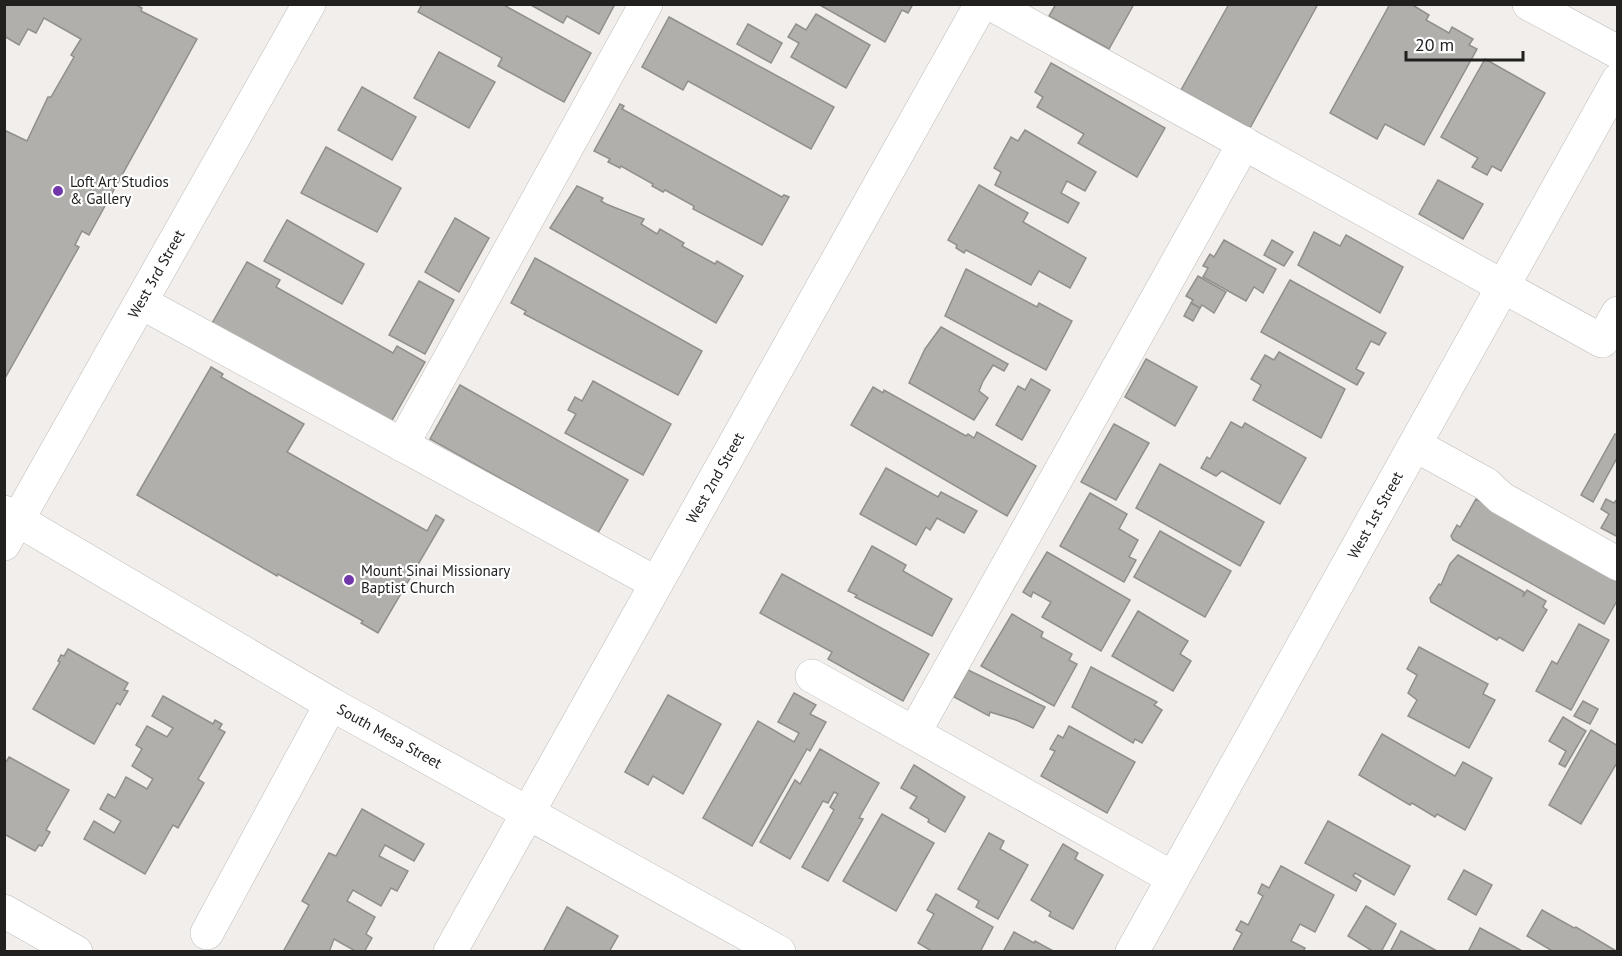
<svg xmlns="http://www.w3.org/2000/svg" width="1622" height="956" viewBox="0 0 1622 956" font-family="'PT Sans',sans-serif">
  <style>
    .building { fill: #b1afac; stroke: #918f8c; stroke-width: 1.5 }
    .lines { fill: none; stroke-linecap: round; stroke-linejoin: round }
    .minor-casing { stroke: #bebbb8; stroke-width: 34 }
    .major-casing { stroke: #bebbb8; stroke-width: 34 }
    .minor { stroke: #fff; stroke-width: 33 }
    .major { stroke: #fff; stroke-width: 33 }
    .poi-dot { fill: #7236ab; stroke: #fff; stroke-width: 2 }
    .labels { text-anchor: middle; stroke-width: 4.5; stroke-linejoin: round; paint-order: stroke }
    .poi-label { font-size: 15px; fill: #21201f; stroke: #fff; text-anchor: start }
    .street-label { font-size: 15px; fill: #21201f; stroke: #fff }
  </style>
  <rect width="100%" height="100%" fill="#f1eeeb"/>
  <g class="building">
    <polygon points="4,4 134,4 142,8 141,11 197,39 89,235 82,231 75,245 79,247 4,380 4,130 27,141 48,97 51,97 74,57 71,55 81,39 44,18 36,33 28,29 19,45 4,36"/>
    <polygon points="422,4 502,4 591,53 564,102 498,66 502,58 418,12"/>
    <polygon points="529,4 615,4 599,34 567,16 563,23"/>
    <polygon points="818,4 913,4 908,13 902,10 885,42"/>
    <polygon points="1056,4 1134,4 1109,49 1049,16"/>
    <polygon points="1229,4 1318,4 1250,128 1181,90"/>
    <polygon points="1390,4 1411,4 1429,15 1426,20 1449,33 1452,27 1473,39 1469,45 1477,49 1424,145 1385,124 1377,139 1330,113"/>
    <polygon points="816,14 870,45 846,88 791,57 799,43 788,37 796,24 806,30"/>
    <polygon points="669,17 834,107 811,149 688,81 683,90 642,67"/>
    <polygon points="748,24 782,43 771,63 737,44"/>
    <polygon points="439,52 495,82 469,128 414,98"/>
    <polygon points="1485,59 1545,93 1501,171 1492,166 1487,175 1472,167 1478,158 1441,137"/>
    <polygon points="1051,63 1165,128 1137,177 1078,143 1084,134 1037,107 1043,97 1035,92"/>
    <polygon points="362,87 416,117 392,160 338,130"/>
    <polygon points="620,104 624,106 622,109 782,197 784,195 789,197 762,245 693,209 694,206 665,190 663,192 652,186 653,184 621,166 620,168 608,162 610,159 594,151"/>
    <polygon points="1025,130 1096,172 1085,191 1067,181 1061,193 1079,203 1068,223 995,185 1001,172 994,168 1011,137 1018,141"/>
    <polygon points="326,147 401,188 377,232 301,193"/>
    <polygon points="1438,180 1483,204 1463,239 1419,214"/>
    <polygon points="979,185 1028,213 1023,222 1086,258 1070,288 1039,271 1031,285 966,250 964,253 956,248 957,245 948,240"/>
    <polygon points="577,186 603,198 601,201 606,204 644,219 641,224 657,234 660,229 684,243 682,246 715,264 717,261 743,276 716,323 550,228"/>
    <polygon points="455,218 489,238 459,292 425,272"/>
    <polygon points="287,220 364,264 342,304 264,261"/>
    <polygon points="1314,232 1340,246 1346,235 1403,267 1380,313 1298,265"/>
    <polygon points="1224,240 1276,269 1263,293 1254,287 1246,301 1203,277 1208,268 1203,266 1210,254 1214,257"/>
    <polygon points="1272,240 1293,252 1284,266 1264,255"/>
    <polygon points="535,258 702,351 678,395 524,314 526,311 511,303"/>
    <polygon points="247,262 280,280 276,287 393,353 397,346 425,362 390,424 211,325"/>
    <polygon points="966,269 1037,307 1039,303 1072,321 1046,370 945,316"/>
    <polygon points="1198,276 1226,292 1214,313 1202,305 1200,308 1191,303 1193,300 1186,296"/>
    <polygon points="1290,280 1386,333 1379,345 1371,341 1356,369 1364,373 1357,385 1261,332"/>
    <polygon points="419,281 454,300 425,354 389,335"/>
    <polygon points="1191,303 1200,308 1193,321 1184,316"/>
    <polygon points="941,327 1008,364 1004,371 993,365 983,381 979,391 988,398 974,420 909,383 925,349"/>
    <polygon points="1279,352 1345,389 1321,438 1253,400 1261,385 1251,379 1265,355 1274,360"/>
    <polygon points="1146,359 1197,387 1175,426 1125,397"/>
    <polygon points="211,367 223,374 221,377 304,424 287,452 427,531 436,515 444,520 378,633 361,623 363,621 278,574 277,576 137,495"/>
    <polygon points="1031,379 1050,390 1022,440 996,425 1018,386 1025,390"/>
    <polygon points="593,381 671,424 643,475 565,433 576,414 568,410 575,397 582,401"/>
    <polygon points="460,385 628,480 598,533 430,439"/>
    <polygon points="873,387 883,393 884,390 966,436 968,434 974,438 977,432 1036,466 1007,516 851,425"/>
    <polygon points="1231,422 1242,428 1245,423 1306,458 1280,504 1222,471 1216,476 1201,468 1207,457 1210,459"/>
    <polygon points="1114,424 1149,443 1116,500 1081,482"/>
    <polygon points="1615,434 1618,435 1618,456 1593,502 1581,495"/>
    <polygon points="1160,464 1264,522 1240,566 1136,508"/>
    <polygon points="886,468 938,497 941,492 977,511 964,533 937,518 930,530 926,527 916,545 860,514"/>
    <polygon points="1090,493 1127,514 1119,529 1138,540 1129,557 1136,560 1124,582 1060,546"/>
    <polygon points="1618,498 1618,537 1601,528 1609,514 1601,509 1606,499 1614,503"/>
    <polygon points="1476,499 1618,579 1618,599 1604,624 1453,540 1451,536 1457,525 1460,527"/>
    <polygon points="1160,531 1231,571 1205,617 1134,577"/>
    <polygon points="872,546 906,565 903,571 952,599 932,636 855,597 857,595 848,591"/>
    <polygon points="1047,552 1130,600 1101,651 1042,617 1051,602 1033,592 1031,597 1023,592"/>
    <polygon points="1458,555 1524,592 1523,597 1527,590 1546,601 1543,607 1547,610 1523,651 1499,637 1497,640 1431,602 1430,598 1439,584 1441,585 1450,564"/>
    <polygon points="782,574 929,654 903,701 828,659 832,652 760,613"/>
    <polygon points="1138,611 1188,641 1180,654 1191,661 1173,691 1112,656"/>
    <polygon points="1012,614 1043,632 1041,637 1072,654 1069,660 1077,664 1054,706 981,666"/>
    <polygon points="1579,624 1609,640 1571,710 1536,691 1552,661 1557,664"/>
    <polygon points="1419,647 1488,684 1483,694 1495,700 1469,748 1408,716 1417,700 1408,693 1417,675 1407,669"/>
    <polygon points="68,649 128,683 124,690 128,691 120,705 117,703 94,744 33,709 60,662 58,661 61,655 64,656"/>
    <polygon points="1091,667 1157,702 1154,705 1162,710 1142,743 1135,739 1133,743 1072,707"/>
    <polygon points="968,670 1045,707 1033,728 1016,720 990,712 989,716 954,697"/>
    <polygon points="794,693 816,705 810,714 826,722 810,751 807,749 752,846 703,818 758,721 794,742 799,733 778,722"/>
    <polygon points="668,695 721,724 683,794 653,776 648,785 625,772"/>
    <polygon points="163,696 213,724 215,720 222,724 219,729 225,732 198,779 204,783 178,828 173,825 145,874 84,839 94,821 114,833 121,821 100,809 108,794 115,798 126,777 147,789 153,779 132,766 142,749 136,745 147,726 167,737 173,728 152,716"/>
    <polygon points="1583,701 1598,709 1590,724 1574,716"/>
    <polygon points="1563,717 1586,731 1565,767 1559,764 1566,751 1549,741"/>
    <polygon points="1069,726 1135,762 1107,813 1041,776 1055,751 1050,749 1058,735 1063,738"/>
    <polygon points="1591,730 1618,746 1618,761 1581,824 1549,805"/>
    <polygon points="1382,734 1455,776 1463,762 1492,778 1465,830 1437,814 1435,817 1412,803 1410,805 1359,775"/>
    <polygon points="820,749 879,783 859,818 863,819 828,881 802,867 834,810 830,807 838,794 834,792 828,803 823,801 790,859 760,842 795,780 800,784"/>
    <polygon points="9,757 69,790 46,830 50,832 42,846 39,845 35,851 4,834 4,765"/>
    <polygon points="914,765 965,797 945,832 928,822 929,819 910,808 917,797 901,788"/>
    <polygon points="362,809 424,844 414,861 385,845 379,856 408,871 397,891 391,888 381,906 353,890 347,901 375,917 366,934 372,938 364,952 357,952 334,939 329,952 286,952 284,950 309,905 302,901 329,853 336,856"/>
    <polygon points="882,814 934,843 896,911 843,881"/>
    <polygon points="1328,821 1410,866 1394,895 1355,873 1353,876 1361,881 1356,891 1305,863"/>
    <polygon points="989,833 1004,841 1000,849 1028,865 998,919 976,907 979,901 958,889"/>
    <polygon points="1063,844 1078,853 1075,859 1103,875 1073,929 1049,916 1051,912 1031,900"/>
    <polygon points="1281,866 1334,895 1315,932 1300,924 1291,941 1305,948 1303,952 1232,952 1242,933 1236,930 1241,921 1248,925 1263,896 1258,893 1262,884 1269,888"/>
    <polygon points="1464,870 1492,885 1476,915 1448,899"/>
    <polygon points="936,894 993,927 980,952 933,952 918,943 934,914 927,910"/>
    <polygon points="1366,906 1396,924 1381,952 1374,952 1348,936"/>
    <polygon points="567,907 618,936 609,952 543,952"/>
    <polygon points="1542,910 1574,928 1576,927 1618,952 1554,952 1527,936"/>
    <polygon points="1480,928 1524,952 1468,952"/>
    <polygon points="1401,931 1437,951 1437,952 1390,952"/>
    <polygon points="1014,932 1034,943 1035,941 1055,952 1003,952"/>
  </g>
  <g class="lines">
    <defs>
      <g id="minor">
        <polyline points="991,4 1602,341 1618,313"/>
        <polyline points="142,303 656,583"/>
        <polyline points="402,445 646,4"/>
        <polyline points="1415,445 1486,484 1501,498 1618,564"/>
        <path id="s1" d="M4 512 331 704 779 952"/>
        <path id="s2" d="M4 544 309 4"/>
        <polyline points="812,676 1173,878"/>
        <polyline points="914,733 1244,143"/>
        <polyline points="4,911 76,952"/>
        <polyline points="207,933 331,704"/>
        <path id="s3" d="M450 952 981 4"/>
        <path id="s4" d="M1132 952 1618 80"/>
      </g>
      <polyline id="major" points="1529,4 1618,52"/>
    </defs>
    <use href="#minor" class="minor-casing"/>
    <use href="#major" class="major-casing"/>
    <use href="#minor" class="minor"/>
    <use href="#major" class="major"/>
  </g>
  <g class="poi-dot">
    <circle cx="58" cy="191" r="6"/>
    <circle cx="349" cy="580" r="6"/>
  </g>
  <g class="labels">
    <g class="poi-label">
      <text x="70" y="187">Loft Art Studios<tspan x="70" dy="17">&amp; Gallery</tspan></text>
      <text x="361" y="576">Mount Sinai Missionary<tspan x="361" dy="17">Baptist Church</tspan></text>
    </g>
    <g class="street-label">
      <text dy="5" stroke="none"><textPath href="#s2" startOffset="310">West 3rd Street</textPath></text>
      <text dy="5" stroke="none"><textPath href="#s3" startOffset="543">West 2nd Street</textPath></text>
      <text dy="5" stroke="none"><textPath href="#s4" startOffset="500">West 1st Street</textPath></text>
      <text dy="5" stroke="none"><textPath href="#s1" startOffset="446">South Mesa Street</textPath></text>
    </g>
  </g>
  <rect width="1622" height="956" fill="none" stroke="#21201f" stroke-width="12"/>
  <path d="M1406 51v9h117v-9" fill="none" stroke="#21201f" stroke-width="3"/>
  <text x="1415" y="51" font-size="18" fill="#21201f" stroke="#ffffff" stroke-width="4.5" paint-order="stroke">20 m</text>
</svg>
